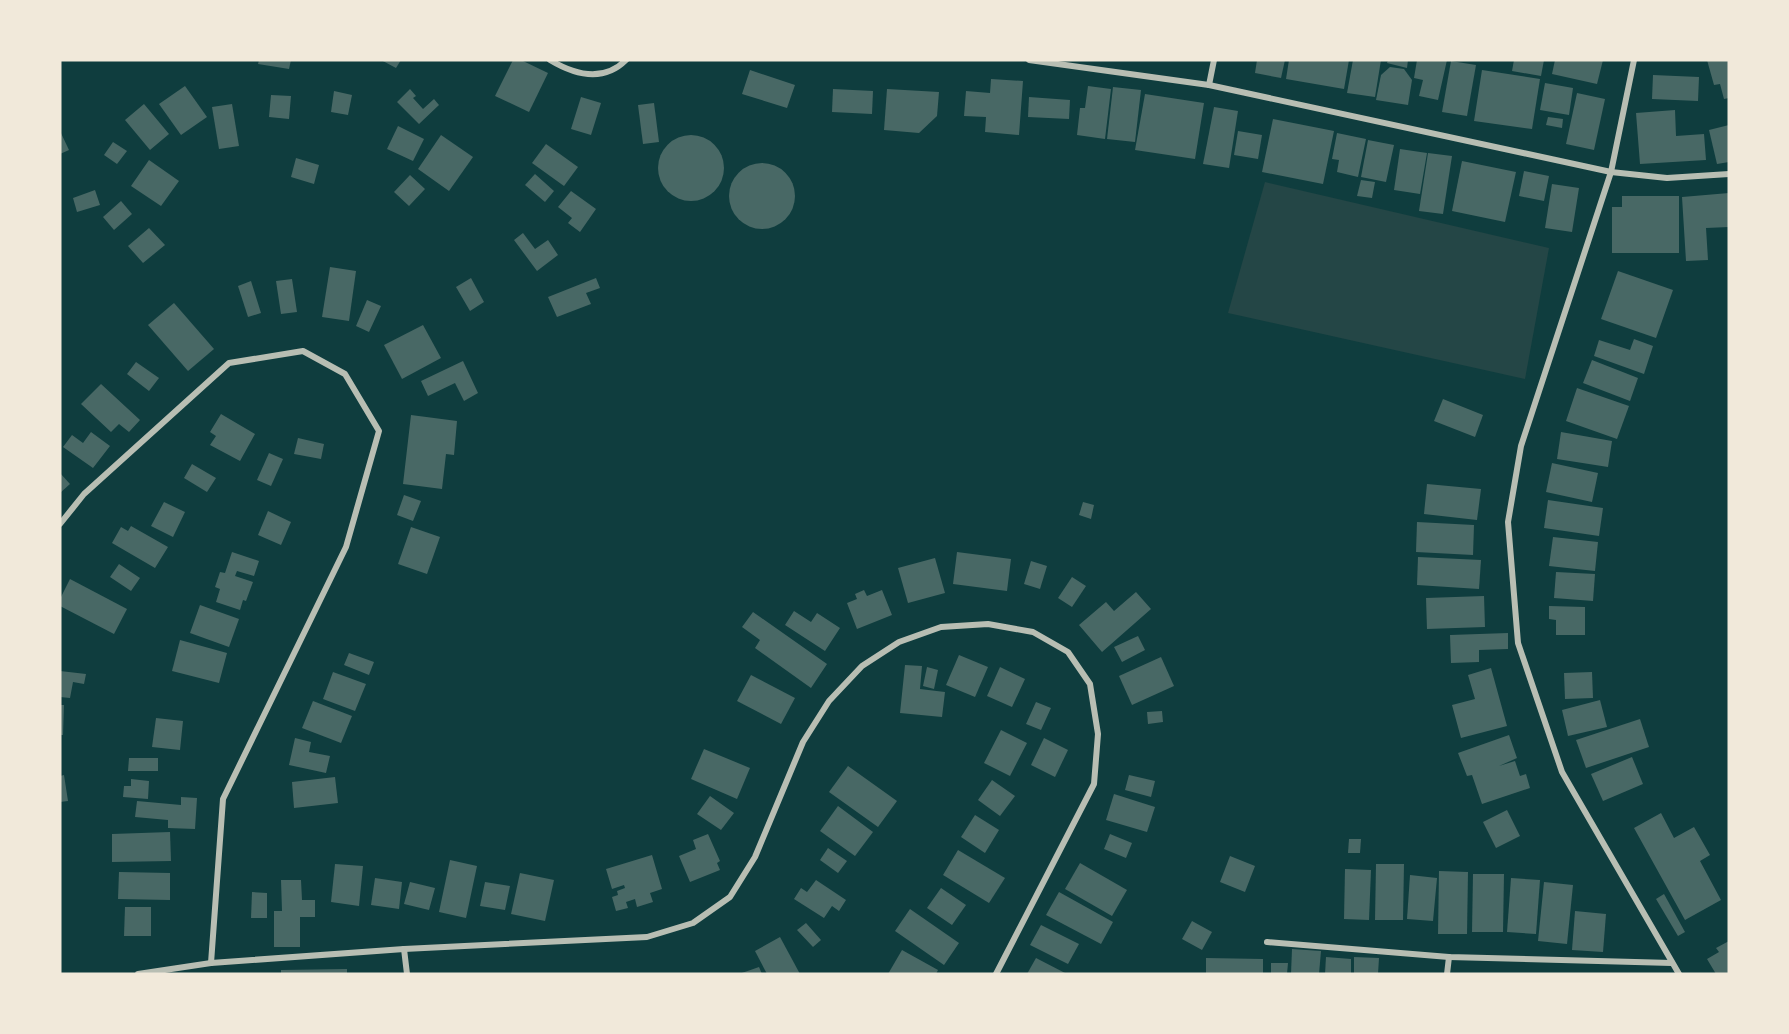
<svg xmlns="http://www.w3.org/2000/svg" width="1789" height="1034" viewBox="0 0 1789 1034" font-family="Quicksand,sans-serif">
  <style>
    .green { fill: #244646 }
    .building { fill: #486865 }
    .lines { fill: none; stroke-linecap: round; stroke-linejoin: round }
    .minor { stroke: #b8beb3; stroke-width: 6 }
  </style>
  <rect width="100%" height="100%" fill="#0f3d3e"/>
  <polygon class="green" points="1265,182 1549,248 1525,379 1228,313"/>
  <g class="building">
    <polygon points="259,60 291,60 289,69 258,64"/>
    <polygon points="381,60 401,60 396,68"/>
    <polygon points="513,60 521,60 548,73 529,112 495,96"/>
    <polygon points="1257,60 1285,60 1281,78 1255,73"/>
    <polygon points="1289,60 1349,60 1344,89 1286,79"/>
    <polygon points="1353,60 1381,60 1375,97 1347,93"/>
    <polygon points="1388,60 1408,60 1407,68 1387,63"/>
    <polygon points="1417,60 1447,60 1438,100 1419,96 1423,80 1414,78"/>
    <polygon points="1514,60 1544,60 1541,76 1512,71"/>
    <polygon points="1555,60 1603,60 1597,84 1552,74"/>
    <polygon points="1707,60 1729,60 1729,98 1724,99 1720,84 1714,85"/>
    <polygon points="1451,61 1476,65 1467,116 1442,112"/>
    <polygon points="1390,67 1404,69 1412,80 1408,105 1376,100 1381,75"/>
    <polygon points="750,70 795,85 787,108 742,94"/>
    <polygon points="1482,70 1540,79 1532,129 1474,121"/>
    <polygon points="1653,75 1699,77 1698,101 1652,99"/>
    <polygon points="991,79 1023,81 1019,135 985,132 986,117 964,116 966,91 990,93"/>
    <polygon points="1545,83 1573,88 1569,115 1540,110"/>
    <polygon points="185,86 207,117 181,135 159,104"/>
    <polygon points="1088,86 1111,89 1105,139 1077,135 1080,108 1085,108"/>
    <polygon points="1113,87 1141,90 1135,142 1107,139"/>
    <polygon points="410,89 416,96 413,98 423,109 434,99 439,105 419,124 397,102"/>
    <polygon points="833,89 873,91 872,114 832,112"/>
    <polygon points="887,89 939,92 937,116 919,133 884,130"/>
    <polygon points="334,91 352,95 348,115 331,112"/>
    <polygon points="1577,93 1605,99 1594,150 1566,144"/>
    <polygon points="1145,94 1204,103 1195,159 1135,150"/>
    <polygon points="271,95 291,96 289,119 269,117"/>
    <polygon points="581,97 601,103 591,135 571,129"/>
    <polygon points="1029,97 1070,100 1069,119 1028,117"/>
    <polygon points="654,103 659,142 643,144 638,105"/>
    <polygon points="144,104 169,134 150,150 125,120"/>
    <polygon points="232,104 239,146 219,149 212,107"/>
    <polygon points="1214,107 1238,111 1229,168 1203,164"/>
    <polygon points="1675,110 1676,136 1704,134 1706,160 1640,164 1636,113"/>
    <polygon points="1548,117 1563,119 1562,128 1546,125"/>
    <polygon points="1273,119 1334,131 1323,184 1262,172"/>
    <polygon points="1729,125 1729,162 1717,164 1709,130"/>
    <polygon points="398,126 424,139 413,161 387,149"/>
    <polygon points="60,131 69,150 60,154"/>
    <polygon points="1238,131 1262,135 1258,159 1234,155"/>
    <polygon points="1337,133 1366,139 1358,177 1337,172 1339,160 1332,159"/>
    <polygon points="441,135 473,157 449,191 418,169"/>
    <circle cx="691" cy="168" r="33"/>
    <polygon points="1368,140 1394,145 1386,182 1361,177"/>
    <polygon points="113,142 127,151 117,164 104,155"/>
    <polygon points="546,144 578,167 564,186 532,163"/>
    <polygon points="1400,149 1427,153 1420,194 1394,190"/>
    <polygon points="1428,153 1452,156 1443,214 1419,211"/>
    <polygon points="296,158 319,165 314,184 291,177"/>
    <polygon points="149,160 179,181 161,206 131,186"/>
    <polygon points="1462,161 1516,172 1505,222 1452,211"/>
    <circle cx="762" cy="196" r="33"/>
    <polygon points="1524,171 1549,176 1544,201 1519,196"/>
    <polygon points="535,174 554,191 545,202 525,185"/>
    <polygon points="410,175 425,189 409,206 394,192"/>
    <polygon points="1361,180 1375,182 1372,198 1357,196"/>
    <polygon points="1552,184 1579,188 1572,232 1545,228"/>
    <polygon points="95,190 100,205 77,212 73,198"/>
    <polygon points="571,191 596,209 580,232 568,223 572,218 558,207"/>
    <polygon points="1729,193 1729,227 1706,228 1708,260 1686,261 1682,197"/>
    <polygon points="1622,196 1679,196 1679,253 1612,253 1612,207 1622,207"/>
    <polygon points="121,201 132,214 114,230 103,217"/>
    <polygon points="149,228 165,245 143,263 128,246"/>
    <polygon points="523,233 535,249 548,240 558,255 537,271 514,240"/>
    <polygon points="330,267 356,271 349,321 322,317"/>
    <polygon points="1618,271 1673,290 1656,338 1601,319"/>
    <polygon points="471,278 484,302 470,311 456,287"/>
    <polygon points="596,278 600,288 586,293 591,304 557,317 548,297"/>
    <polygon points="292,279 297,312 281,314 276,281"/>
    <polygon points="251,281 261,313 248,317 238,286"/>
    <polygon points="367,300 381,306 369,332 356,326"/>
    <polygon points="174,303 214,349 188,371 148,325"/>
    <polygon points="423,325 441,358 402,379 384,345"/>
    <polygon points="1634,339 1653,346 1644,374 1594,356 1599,340 1630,350"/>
    <polygon points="1592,360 1638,378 1630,401 1583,383"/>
    <polygon points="463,361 478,393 464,401 455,383 428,396 421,381"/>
    <polygon points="136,362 159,378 149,391 127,374"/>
    <polygon points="101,384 140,420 129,432 119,424 111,432 81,404"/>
    <polygon points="1577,388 1629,406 1617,439 1566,421"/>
    <polygon points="1443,399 1483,415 1475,437 1434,421"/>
    <polygon points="221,414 255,434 240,461 210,445 216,436 210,432"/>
    <polygon points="411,415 457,421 454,455 446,454 442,489 403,484"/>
    <polygon points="91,432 110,446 93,468 63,447 72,435 83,443"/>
    <polygon points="1561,432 1612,441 1608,467 1557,459"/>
    <polygon points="298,438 324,444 321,459 294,454"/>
    <polygon points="269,453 283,459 271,486 257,480"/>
    <polygon points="1552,463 1598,473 1592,502 1546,492"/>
    <polygon points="192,464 216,478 207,492 184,478"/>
    <polygon points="60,473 70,484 60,493"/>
    <polygon points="1427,484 1481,489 1477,520 1424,514"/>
    <polygon points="404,495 421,501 413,521 397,515"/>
    <polygon points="1548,500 1603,508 1599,536 1544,528"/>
    <polygon points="164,502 185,512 173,537 151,526"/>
    <polygon points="1083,502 1094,505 1091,519 1079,515"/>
    <polygon points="268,511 291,522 281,545 258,535"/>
    <polygon points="1417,522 1474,525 1473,555 1416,552"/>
    <polygon points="131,526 168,547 155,568 112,543 121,527 128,531"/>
    <polygon points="411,527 440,537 427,574 398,564"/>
    <polygon points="1553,537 1598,542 1595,571 1549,566"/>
    <polygon points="232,552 259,561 254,576 237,571 235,576 253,582 246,601 243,600 240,610 216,602 220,589 215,587 220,572 225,573"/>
    <polygon points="957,552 1011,559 1007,591 953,584"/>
    <polygon points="1418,557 1481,560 1479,589 1417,585"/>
    <polygon points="935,558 945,593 908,603 898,568"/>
    <polygon points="1031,561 1047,566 1040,589 1024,584"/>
    <polygon points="119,564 140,578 131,591 110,577"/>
    <polygon points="1556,572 1595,574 1593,601 1554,598"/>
    <polygon points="1072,577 1086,586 1072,607 1058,598"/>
    <polygon points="70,579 127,609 114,634 60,606 60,599"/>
    <polygon points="864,590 867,596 882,590 892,615 857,629 847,603 857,599 855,594"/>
    <polygon points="1136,592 1151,609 1102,652 1079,625 1106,602 1114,611"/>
    <polygon points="1484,596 1485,627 1427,629 1426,598"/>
    <polygon points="200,605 239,619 229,647 190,633"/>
    <polygon points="1549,606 1585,607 1585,635 1556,635 1556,620 1549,619"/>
    <polygon points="794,611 811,622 817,613 840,628 825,651 785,625"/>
    <polygon points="753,612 827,664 811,688 755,648 760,640 742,627"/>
    <polygon points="1508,633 1508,649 1479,650 1479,662 1451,663 1450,635"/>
    <polygon points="1138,636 1145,650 1122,662 1114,647"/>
    <polygon points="180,640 227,653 219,683 172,671"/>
    <polygon points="349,653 374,662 369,675 344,665"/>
    <polygon points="959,655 988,667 975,697 946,685"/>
    <polygon points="1161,657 1174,686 1132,705 1119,676"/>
    <polygon points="905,665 922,666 920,689 945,692 942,717 900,713"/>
    <polygon points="927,667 938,670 934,689 923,686"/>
    <polygon points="1000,667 1025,679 1012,707 987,696"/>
    <polygon points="1491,668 1507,726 1461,738 1452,705 1475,699 1468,675"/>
    <polygon points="60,671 86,674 84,684 73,682 70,698 60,697"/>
    <polygon points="333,672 366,684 355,711 323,699"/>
    <polygon points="1592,672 1593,698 1565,699 1564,673"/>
    <polygon points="751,675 795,698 781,724 737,701"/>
    <polygon points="1600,700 1607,727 1568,736 1562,710"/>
    <polygon points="313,701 352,716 341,743 302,728"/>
    <polygon points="1036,702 1051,708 1041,730 1026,724"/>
    <polygon points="60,705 64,705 63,735 60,735"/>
    <polygon points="1162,711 1163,722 1148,724 1147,712"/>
    <polygon points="156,718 183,721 180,750 152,747"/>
    <polygon points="1640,719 1649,747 1586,768 1576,740"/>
    <polygon points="1001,730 1027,743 1010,776 984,763"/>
    <polygon points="1509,735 1517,758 1499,766 1515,761 1520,776 1526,774 1530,788 1482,804 1472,775 1467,776 1458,753"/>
    <polygon points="295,738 311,742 309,752 330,756 326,773 289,765"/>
    <polygon points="1044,738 1068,750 1055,777 1031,765"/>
    <polygon points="704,749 750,768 737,799 691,779"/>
    <polygon points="1632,757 1643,784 1603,801 1591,774"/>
    <polygon points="129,758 158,758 158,771 128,771"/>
    <polygon points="848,766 897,801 878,827 829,792"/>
    <polygon points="64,775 68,801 60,802 60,776"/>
    <polygon points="1129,775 1155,781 1151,797 1125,790"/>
    <polygon points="335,777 338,803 294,808 292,782"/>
    <polygon points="131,779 149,781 148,799 123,797 124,786 131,786"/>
    <polygon points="992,780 1015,796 1000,816 978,800"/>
    <polygon points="1114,794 1155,807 1147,832 1106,820"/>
    <polygon points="710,796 734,813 721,830 697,814"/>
    <polygon points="181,797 197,798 195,829 168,828 168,820 135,817 137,801 181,805"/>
    <polygon points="838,806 873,832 855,856 820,831"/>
    <polygon points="1507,810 1520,836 1496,848 1483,822"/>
    <polygon points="1661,813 1674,838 1694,827 1710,855 1700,861 1721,900 1685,920 1634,828"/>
    <polygon points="975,815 999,830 985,853 961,837"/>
    <polygon points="170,832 171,861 112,862 112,834"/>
    <polygon points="708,834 720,861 717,863 720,870 690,882 679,856 696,849 693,840"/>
    <polygon points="1110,834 1132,843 1126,858 1104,849"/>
    <polygon points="1349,839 1361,839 1360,853 1348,853"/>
    <polygon points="828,848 847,861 838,873 820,860"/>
    <polygon points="958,850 1005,878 989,903 943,875"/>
    <polygon points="652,855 662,889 650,893 653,902 637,907 635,899 626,902 628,908 616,911 612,897 618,895 617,891 625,888 624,885 612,889 606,869"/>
    <polygon points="1230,856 1255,866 1245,892 1220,882"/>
    <polygon points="450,860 477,866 466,918 439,912"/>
    <polygon points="1080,863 1127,890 1112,916 1065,889"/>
    <polygon points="335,864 363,866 359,906 331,902"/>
    <polygon points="1376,864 1404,864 1403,920 1375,920"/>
    <polygon points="1345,869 1371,870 1369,920 1344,919"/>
    <polygon points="1439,871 1468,872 1467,934 1438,934"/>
    <polygon points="119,872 170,873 170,900 118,899"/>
    <polygon points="520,873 554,880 545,921 511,914"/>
    <polygon points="1473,874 1504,874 1503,932 1472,932"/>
    <polygon points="1410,875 1437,878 1433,921 1407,919"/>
    <polygon points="375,878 402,882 399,909 371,905"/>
    <polygon points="1511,878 1540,880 1536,934 1507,932"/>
    <polygon points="281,880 301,880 302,900 315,900 315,917 300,917 300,947 274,947 274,911 282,911"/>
    <polygon points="816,880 846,900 839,911 832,906 824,918 794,899 801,888 807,892"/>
    <polygon points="410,882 435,888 429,910 404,904"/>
    <polygon points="485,882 510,886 505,910 480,906"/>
    <polygon points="1544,882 1573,885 1567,944 1538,941"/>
    <polygon points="941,888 966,905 952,925 927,908"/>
    <polygon points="252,892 267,893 267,918 251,918"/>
    <polygon points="1059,892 1113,922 1101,944 1046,915"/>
    <polygon points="1664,894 1685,932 1678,936 1656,899"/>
    <polygon points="125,907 151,907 151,936 124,936"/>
    <polygon points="910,909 959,943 944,965 895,931"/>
    <polygon points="1575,911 1606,914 1603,952 1572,950"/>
    <polygon points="1192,921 1212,932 1202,950 1182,939"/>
    <polygon points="806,923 821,940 813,947 797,930"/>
    <polygon points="1041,925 1079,944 1068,964 1030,945"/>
    <polygon points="780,937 800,974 767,974 755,951"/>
    <polygon points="1729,941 1729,974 1716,974 1707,959 1719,952 1716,948"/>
    <polygon points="1292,949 1321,951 1319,974 1291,974"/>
    <polygon points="902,950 938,970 936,974 888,974"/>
    <polygon points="1326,957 1351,959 1351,974 1325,974"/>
    <polygon points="1354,957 1379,958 1378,974 1354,974"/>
    <polygon points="1036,958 1067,974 1027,974"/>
    <polygon points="1206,958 1263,959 1263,974 1206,974"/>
    <polygon points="1271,963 1288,963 1287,974 1271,974"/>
    <polygon points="759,967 762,974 739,974"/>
    <polygon points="347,969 347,974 281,974 281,970"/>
  </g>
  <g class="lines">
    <g class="minor">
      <path d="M550 60C575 75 603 83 626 60"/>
      <polyline points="1029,60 1209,85 1611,172 1667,178 1729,174"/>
      <polyline points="1634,60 1611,172 1521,446 1508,522 1518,643 1562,772 1679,974"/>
      <polyline points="1209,85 1214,60"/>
      <polyline points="60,524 84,494 229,363 303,351 345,374 379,431 346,547 223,799 211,963"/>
      <polyline points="1267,942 1449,957 1672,963"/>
      <polyline points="404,949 407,974"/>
      <polyline points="138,974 211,963 404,949 647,937 693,923 730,897 755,857 803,742 829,701 862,666 899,642 941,627 988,624 1033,632 1068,652 1090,684 1098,734 1094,784 996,974"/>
      <polyline points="1447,974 1449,957"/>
    </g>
  </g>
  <rect width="1789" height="1034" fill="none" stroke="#f1e9da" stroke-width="123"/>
</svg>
